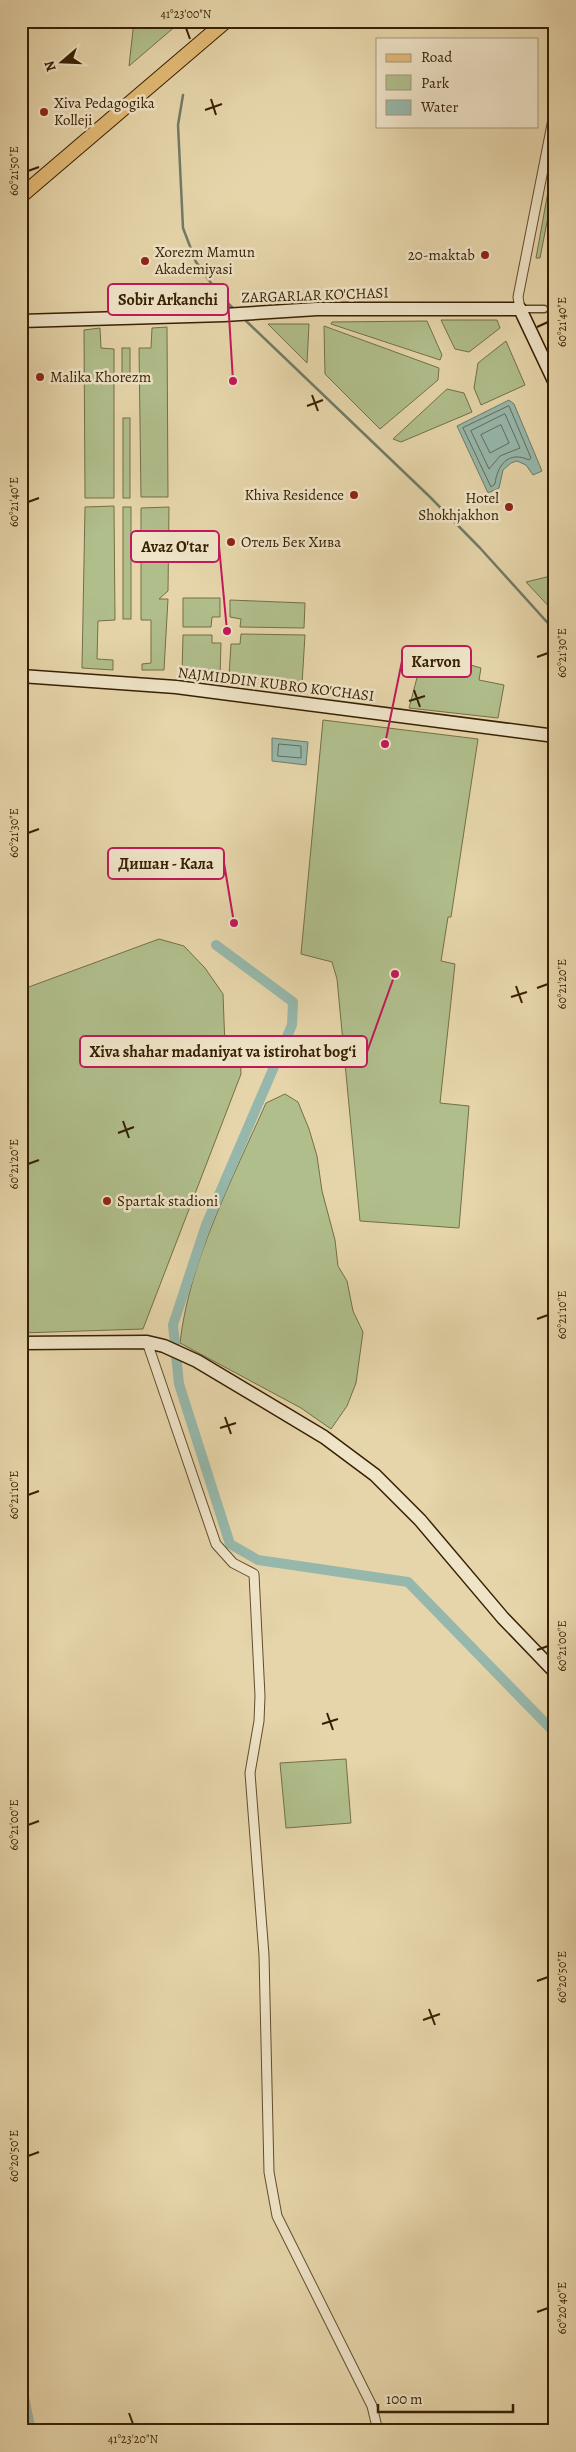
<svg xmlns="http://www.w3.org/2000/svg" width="576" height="2452" viewBox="0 0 576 2452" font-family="Alegreya,serif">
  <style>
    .green { fill: #b0be8c; stroke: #746f47 }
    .water { fill: #96b8ac; stroke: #707b68 }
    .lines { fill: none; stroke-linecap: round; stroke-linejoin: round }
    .shore { stroke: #666c57; stroke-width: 1 }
    .stream { stroke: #707b68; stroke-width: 2.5 }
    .canal { stroke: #96b8ac; stroke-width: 10 }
    .pedestrian-tunnel { stroke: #c3b188; stroke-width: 6; stroke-dasharray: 6 3; stroke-linecap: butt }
    .pedestrian-casing { stroke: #634d2c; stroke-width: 9 }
    .minor-casing { stroke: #634d2c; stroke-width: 11 }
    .secondary-casing { stroke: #372002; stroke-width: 15 }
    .primary-casing { stroke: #372002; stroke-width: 16 }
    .pedestrian { stroke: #efe4c8; stroke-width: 6 }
    .minor { stroke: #efe4c8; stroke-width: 9 }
    .secondary { stroke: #efe4c8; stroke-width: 12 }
    .primary { stroke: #e3ba75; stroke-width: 14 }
    .ticks { fill: none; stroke: #372002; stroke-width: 2 }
    .poi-dot { fill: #8f2418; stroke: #efe4c8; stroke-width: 2 }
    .labels { text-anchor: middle; stroke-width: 5; stroke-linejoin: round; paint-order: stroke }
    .poi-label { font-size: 15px; fill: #372002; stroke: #efe4c8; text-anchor: start }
    .street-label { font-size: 15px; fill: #372002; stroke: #efe4c8 }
    .leader { fill: none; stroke: #c2185b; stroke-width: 2 }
    .callout-dot { fill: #c2185b; stroke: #efe4c8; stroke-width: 2 }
    .callout { fill: #efe4c8; stroke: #c2185b; stroke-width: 2 }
    .callout-label { font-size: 16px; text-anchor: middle; font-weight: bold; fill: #372002 }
    .neatline { fill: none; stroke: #372002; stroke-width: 2 }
    .ticks-label { font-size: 12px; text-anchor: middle; fill: #372002 }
  </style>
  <rect width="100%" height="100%" fill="#e6d5aa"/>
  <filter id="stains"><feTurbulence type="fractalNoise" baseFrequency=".004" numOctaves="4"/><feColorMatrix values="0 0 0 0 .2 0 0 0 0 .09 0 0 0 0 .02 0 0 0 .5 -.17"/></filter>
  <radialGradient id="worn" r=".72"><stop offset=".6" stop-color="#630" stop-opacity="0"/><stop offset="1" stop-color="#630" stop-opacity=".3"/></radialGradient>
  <g class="green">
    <polygon points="134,21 175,21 178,24 129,66"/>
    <polygon points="555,153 555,181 540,258 536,258"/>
    <polygon points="441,320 497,320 500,328 469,352 455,349"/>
    <polygon points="427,321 442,355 440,360 331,324 332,322"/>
    <polygon points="268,324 309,324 307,363"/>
    <polygon points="324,326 439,368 438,380 380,429 325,374"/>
    <polygon points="167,327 168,497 141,497 139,348 151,348 152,328"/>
    <polygon points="100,328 101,348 114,349 114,498 85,498 84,330"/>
    <polygon points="506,341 525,385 481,405 474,388 478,363"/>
    <rect x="122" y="348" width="8" height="33"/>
    <polygon points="447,389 464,393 472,412 401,442 393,439"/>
    <rect x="123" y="418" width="7" height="80"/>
    <polygon points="114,506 115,620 98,621 97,659 113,660 113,670 82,668 85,507"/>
    <rect x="123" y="507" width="8" height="112"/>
    <polygon points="169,507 168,591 159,599 168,599 164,670 142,670 142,664 151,663 151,620 141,620 141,508"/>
    <polygon points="555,575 555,613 526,582"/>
    <polygon points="183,598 220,598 220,617 212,617 211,627 183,627"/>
    <polygon points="230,600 305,603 304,628 240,627 241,619 230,617"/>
    <polygon points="241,634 305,635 302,684 229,676 231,644 240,644"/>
    <polygon points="183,635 212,635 212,643 221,643 220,676 182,675"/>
    <polygon points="424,651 481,668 479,680 504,685 498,718 409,708"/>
    <polygon points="323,720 478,739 451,917 448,917 441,961 455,964 440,1103 469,1106 459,1228 360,1221 337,979 332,962 301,954"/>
    <polygon points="159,939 184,946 205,968 223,994 225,1047 240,1053 241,1074 143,1329 21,1333 21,982 24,981 26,988"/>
    <path d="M285 1094 298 1102 309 1129 317 1156 322 1191 335 1240 338 1266 347 1281 353 1311 363 1332 356 1383 347 1406 331 1429 301 1408 180 1343C189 1261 233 1178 266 1103Z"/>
    <polygon points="346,1759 351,1823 286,1828 280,1763"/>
  </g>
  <g class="water">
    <polygon points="509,400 514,404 542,471 533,475 526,465 517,461 511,463 503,470 499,488 488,493 457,426"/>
    <polygon points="272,738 308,742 306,765 272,761"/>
  </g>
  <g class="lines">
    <g class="shore">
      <path d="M509 406 531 458 529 460C508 450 497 466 495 484L491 487 463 428Z"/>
      <polygon points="505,414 520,448 500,456 489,469 471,431"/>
      <polygon points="501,425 509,443 490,453 481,435"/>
      <polygon points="279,744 301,746 301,758 278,756"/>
    </g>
    <g class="stream">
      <polyline points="183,95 178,125 183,228 196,262 221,297 234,309"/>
      <polyline points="243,318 430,497 480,548 555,631"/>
    </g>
    <g class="canal">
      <polyline points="216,945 293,1002 292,1025 206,1225 173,1325 179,1384 230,1544 258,1560 408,1582 555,1733"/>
      <polyline points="21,2383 31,2431"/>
    </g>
    <polyline class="pedestrian-tunnel" points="544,309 555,308"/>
    <defs>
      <polyline id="pedestrian" points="520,309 544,309"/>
      <g id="minor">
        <polyline points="520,309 518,297 555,109"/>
        <polyline points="147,1342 216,1544 233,1563 254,1574 260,1696 259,1721 250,1773 264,1955 269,2172 277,2216 372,2406 378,2431"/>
      </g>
      <g id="secondary">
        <polyline points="21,321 224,315 317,309 520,309 555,383"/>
        <polyline points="21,676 176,687 555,736"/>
        <polyline points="21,1343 147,1342 164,1346 197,1361 324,1437 375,1475 420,1520 503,1618 555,1672"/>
      </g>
      <polyline id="primary" points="21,196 226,21"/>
    </defs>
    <use href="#pedestrian" class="pedestrian-casing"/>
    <use href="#minor" class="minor-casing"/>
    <use href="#secondary" class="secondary-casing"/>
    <use href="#primary" class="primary-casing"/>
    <use href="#pedestrian" class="pedestrian"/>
    <use href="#minor" class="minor"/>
    <use href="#secondary" class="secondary"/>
    <use href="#primary" class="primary"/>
  </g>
  <path class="ticks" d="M186 28 190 39M211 99 216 115M205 110 222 104M28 171 39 167M537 327 548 322M312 395 318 411M307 406 323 400M28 502 39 498M537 657 548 653M414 690 420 707M409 701 425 696M28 833 39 829M516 986 522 1003M537 988 548 984M511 997 527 992M123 1121 129 1138M118 1133 134 1127M28 1164 39 1160M537 1319 548 1315M225 1417 231 1434M220 1428 236 1423M28 1495 39 1491M537 1650 548 1646M327 1713 333 1730M322 1724 338 1719M28 1825 39 1821M537 1981 548 1977M429 2009 435 2025M423 2020 440 2014M28 2156 39 2152M537 2312 548 2308M129 2413 133 2424"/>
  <g class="poi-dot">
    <circle cx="44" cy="112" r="5"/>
    <circle cx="485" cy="255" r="5"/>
    <circle cx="145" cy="261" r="5"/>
    <circle cx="40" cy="377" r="5"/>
    <circle cx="354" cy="495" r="5"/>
    <circle cx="509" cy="507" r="5"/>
    <circle cx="231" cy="542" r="5"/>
    <circle cx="107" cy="1201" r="5"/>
  </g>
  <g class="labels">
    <g class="poi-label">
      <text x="54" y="108">Xiva Pedagogika<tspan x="54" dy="17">Kolleji</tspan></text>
      <text x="155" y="257">Xorezm Mamun<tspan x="155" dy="17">Akademiyasi</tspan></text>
      <text x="475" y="260" text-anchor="end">20-maktab</text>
      <text x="50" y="382">Malika Khorezm</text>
      <text x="344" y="500" text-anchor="end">Khiva Residence</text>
      <text x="499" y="503" text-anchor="end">Hotel<tspan x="499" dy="17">Shokhjakhon</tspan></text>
      <text x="241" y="547">Отель Бек Хива</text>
      <text x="117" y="1206">Spartak stadioni</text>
    </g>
    <g class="street-label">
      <text transform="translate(315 295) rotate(-2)" y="5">ZARGARLAR KO'CHASI</text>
      <text transform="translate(276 684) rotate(7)" y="5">NAJMIDDIN KUBRO KO'CHASI</text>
    </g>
  </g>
  <path class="leader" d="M233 381L228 299M227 631L219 546M385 744L402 661M234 923L224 863M395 974L367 1052"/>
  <g class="callout-dot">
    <circle cx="233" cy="381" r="5"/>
    <circle cx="227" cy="631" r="5"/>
    <circle cx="385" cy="744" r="5"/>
    <circle cx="234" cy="923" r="5"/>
    <circle cx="395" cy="974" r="5"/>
  </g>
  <g class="callout">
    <rect x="108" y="284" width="120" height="31" rx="5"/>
    <rect x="131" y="531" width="88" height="31" rx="5"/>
    <rect x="402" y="646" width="69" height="31" rx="5"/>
    <rect x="108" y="848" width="116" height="31" rx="5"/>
    <rect x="80" y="1036" width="287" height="31" rx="5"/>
  </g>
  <g class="callout-label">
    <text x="168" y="305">Sobir Arkanchi</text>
    <text x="175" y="552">Avaz O'tar</text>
    <text x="436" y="667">Karvon</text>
    <text x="166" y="869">Дишан - Кала</text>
    <text x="223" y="1057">Xiva shahar madaniyat va istirohat bogʻi</text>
  </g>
  <rect width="576" height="2452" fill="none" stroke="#e6d5aa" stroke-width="55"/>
  <rect x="376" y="38" width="162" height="90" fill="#efe4c8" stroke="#a59679"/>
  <rect x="386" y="54" width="25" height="8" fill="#e3ba75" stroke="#a59679"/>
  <text x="421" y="62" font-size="15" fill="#372002">Road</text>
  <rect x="386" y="75" width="25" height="15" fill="#b0be8c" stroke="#a59679"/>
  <text x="421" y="88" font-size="15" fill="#372002">Park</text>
  <rect x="386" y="100" width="25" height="15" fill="#96b8ac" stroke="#a59679"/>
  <text x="421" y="112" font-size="15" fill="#372002">Water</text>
  <g transform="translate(62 62) rotate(251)" stroke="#efe4c8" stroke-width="4" paint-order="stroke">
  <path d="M0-4L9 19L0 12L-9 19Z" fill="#372002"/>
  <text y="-8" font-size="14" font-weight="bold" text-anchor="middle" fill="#372002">N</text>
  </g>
  <path d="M378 2404v8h135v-8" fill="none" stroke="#372002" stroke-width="2.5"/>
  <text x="386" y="2404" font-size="15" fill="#372002" stroke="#efe4c8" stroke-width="4" paint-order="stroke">100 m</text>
  <rect x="28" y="28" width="520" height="2396" class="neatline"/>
  <g class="ticks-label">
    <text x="186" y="18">41°23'00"N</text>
    <text transform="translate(14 171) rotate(-90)" y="4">60°21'50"E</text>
    <text transform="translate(562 322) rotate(-90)" y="4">60°21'40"E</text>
    <text transform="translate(14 502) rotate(-90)" y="4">60°21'40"E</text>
    <text transform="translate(562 653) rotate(-90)" y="4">60°21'30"E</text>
    <text transform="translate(14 833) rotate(-90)" y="4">60°21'30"E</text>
    <text transform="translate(562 984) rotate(-90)" y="4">60°21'20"E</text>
    <text transform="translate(14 1164) rotate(-90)" y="4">60°21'20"E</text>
    <text transform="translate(562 1315) rotate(-90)" y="4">60°21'10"E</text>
    <text transform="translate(14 1495) rotate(-90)" y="4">60°21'10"E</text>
    <text transform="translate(562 1646) rotate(-90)" y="4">60°21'00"E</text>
    <text transform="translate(14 1825) rotate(-90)" y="4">60°21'00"E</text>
    <text transform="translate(562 1977) rotate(-90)" y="4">60°20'50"E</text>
    <text transform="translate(14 2156) rotate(-90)" y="4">60°20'50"E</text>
    <text transform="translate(562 2308) rotate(-90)" y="4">60°20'40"E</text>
    <text x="133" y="2443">41°23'20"N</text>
  </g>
  <rect width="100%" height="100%" filter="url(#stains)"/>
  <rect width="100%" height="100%" fill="url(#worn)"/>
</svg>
